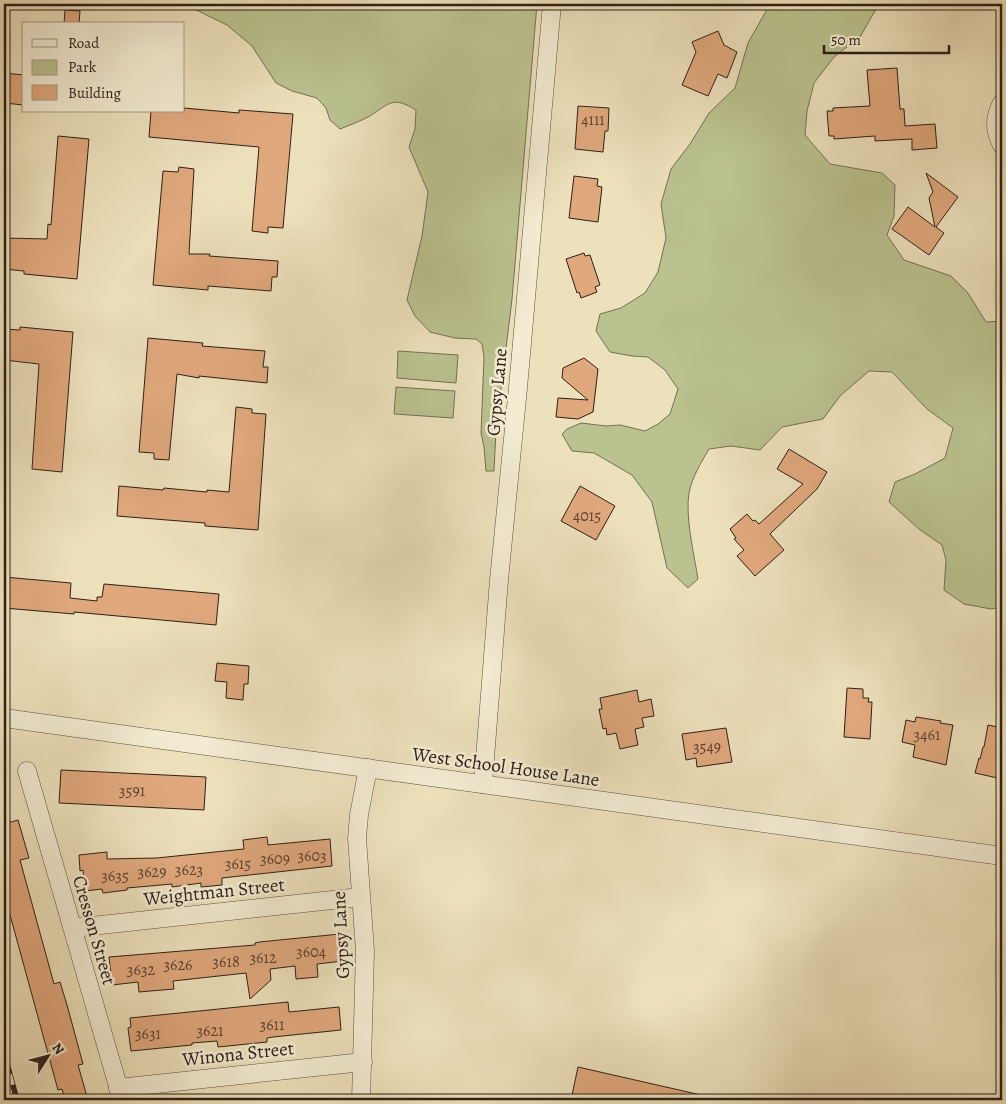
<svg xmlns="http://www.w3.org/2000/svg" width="1006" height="1104" viewBox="0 0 1006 1104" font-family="Alegreya,serif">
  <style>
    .green { fill: #bac28f; stroke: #747154 }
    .building { fill: #e0a87d; stroke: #2d2019 }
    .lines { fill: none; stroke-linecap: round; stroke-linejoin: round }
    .street-casing { stroke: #5d5042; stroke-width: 19 }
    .street { stroke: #f3ecd3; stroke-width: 18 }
    .rail-casing { stroke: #2d2019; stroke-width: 5.5 }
    .rail { stroke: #f3ecd3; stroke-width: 4; stroke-dasharray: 11; stroke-linecap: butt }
    .labels { text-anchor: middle; stroke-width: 5; stroke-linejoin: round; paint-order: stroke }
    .number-label { font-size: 16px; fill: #5a4232 }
    .street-label { font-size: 19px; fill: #2d2019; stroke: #f3ecd3 }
  </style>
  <rect width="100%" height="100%" fill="#ede1bc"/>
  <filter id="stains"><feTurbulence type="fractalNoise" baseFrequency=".004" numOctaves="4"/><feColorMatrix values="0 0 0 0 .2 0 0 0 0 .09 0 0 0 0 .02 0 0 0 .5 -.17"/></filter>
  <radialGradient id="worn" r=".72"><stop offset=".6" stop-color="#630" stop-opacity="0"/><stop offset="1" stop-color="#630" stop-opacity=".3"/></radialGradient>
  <g class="green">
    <path d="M184 4H537L512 299 496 430 494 471H486L484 447 481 433 484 357 482 344 476 339 455 338 430 332 415 316 407 300 422 236 428 192 409 147 415 129 416 110C393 96 390 103 370 116 361 121 350 125 340 129L330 120 326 108 317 98 292 91 276 83 252 46 227 25Z"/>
    <path d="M770 4H879L860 37 834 57 814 83 807 111 805 135 830 164 882 173 895 185 894 216 887 235 904 260 951 276 968 293 986 322 1002 321V607L991 609 964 604 944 590 946 560 942 545 919 529 889 502 895 482 915 474 945 458 953 428 927 409 892 372 869 371 840 396 823 419 782 427 760 450 731 446 709 449C701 463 692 477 689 493 685 517 694 554 698 579L688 588 667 568 652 502 632 475 594 453 572 451 562 434 567 429 581 423 606 426 620 425 645 431 658 424 670 414 678 389 665 370 648 357 632 356 610 352 596 331 600 314 621 308 645 293 658 272 666 238 661 204 671 169 690 144 709 113 735 88 748 43Z"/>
    <polygon points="398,351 458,355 456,383 397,378"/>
    <polygon points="396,387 455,391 453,418 394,414"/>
  </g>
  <g class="building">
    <polygon points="65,10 80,11 79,24 64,24"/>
    <polygon points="718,31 724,45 737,52 727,78 718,74 708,96 682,85 696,52 692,42"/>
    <polygon points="897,68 900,109 904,109 905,126 935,124 937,148 912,150 912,139 875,141 875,136 834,139 834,136 829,136 827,111 833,111 833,108 870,106 867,70"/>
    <polygon points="4,73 24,75 24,105 4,103"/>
    <polygon points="578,106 609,108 608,131 605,131 603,152 575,149"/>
    <polygon points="184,108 239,113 239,110 293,114 283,228 268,227 268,233 252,231 259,147 149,137 151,111 184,111"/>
    <polygon points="58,136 89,139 77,279 24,274 24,271 4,269 4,238 47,239 48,224 51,225"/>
    <polygon points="179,167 194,169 189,254 210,254 209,256 278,261 277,277 272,277 271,291 208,286 208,290 153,285 163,171 178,172"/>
    <polygon points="926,173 958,197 936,227 944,233 929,255 892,229 908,207 935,227 929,198 933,192"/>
    <polygon points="574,176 598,179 597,186 602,187 598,222 569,218"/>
    <polygon points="584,253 585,256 590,255 600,285 595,287 597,292 581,298 579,292 577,293 566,259"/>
    <polygon points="20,327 73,332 62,472 32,469 39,364 4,360 4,329 20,330"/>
    <polygon points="148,338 203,343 202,346 265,351 263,367 268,367 267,383 199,376 199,378 177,374 169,460 154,459 154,453 139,452"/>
    <polygon points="584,358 598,369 593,412 578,419 556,417 558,398 588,400 562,378 563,368"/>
    <polygon points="236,407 252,409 252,413 266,414 258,530 205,526 205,523 117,516 119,486 163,490 164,488 207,492 207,490 229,492"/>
    <polygon points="789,449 827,472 817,489 770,534 784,550 755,576 737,556 744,550 734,539 736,538 730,529 747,514 753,521 755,520 759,524 803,484 777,469"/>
    <polygon points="580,486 615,506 596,540 561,521"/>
    <polygon points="4,577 71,583 70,598 97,601 97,597 102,597 104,584 219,594 216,625 74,612 74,614 4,608"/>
    <polygon points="217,663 249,666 248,684 244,684 243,700 226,698 227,682 215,681"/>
    <polygon points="847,688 863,689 863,698 869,698 868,702 872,702 870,739 844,737"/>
    <polygon points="637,690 639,702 651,699 654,716 642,718 644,727 635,729 638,745 620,749 616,733 607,735 606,728 603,729 599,709 602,709 600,698"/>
    <polygon points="916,717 941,721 940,723 953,725 946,765 913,757 915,745 902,742 906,720 915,722"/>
    <polygon points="988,725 1002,728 1002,779 975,773 979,758 980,759 983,747 984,747"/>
    <polygon points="726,728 732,762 697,767 696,758 686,760 682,734"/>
    <polygon points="61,770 206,777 204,810 59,803"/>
    <polygon points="18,820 29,858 20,860 54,984 60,982 67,1005 83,1064 78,1065 88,1100 65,1100 62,1089 58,1090 4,893 4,824"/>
    <polygon points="267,837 268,845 330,839 332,866 222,878 222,885 201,887 201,883 172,887 172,884 127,888 127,890 103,893 102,889 85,891 83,870 80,871 79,855 107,852 107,859 157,858 244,849 243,840"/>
    <polygon points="340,934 343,961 317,964 318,977 296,979 295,966 270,969 271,980 250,999 246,973 173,981 174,989 139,992 138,982 112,985 109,957 255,945 255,943 259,942"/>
    <polygon points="288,1002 289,1012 339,1007 341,1030 273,1037 267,1038 267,1042 218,1047 217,1041 192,1043 192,1045 131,1051 128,1028 131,1027 130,1018"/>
    <polygon points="578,1067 701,1095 700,1100 571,1100"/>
  </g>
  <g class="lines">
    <defs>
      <g id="street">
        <path d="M1002 103C994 118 994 130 1002 145"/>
        <polyline points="4,718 1002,856"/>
        <polyline points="27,771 122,1100"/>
        <polyline points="483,784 499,580 518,388 552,4"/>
        <polyline points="73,928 360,897"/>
        <polyline points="118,1088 363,1062"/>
        <polyline points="361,1100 365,951 357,838 359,815 368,768"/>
      </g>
    </defs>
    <use href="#street" class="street-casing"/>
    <use href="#street" class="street"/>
    <defs>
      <g id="rail">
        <polyline points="4,1053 17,1100"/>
        <polyline points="4,1088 7,1100"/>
      </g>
    </defs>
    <use href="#rail" class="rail-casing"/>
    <use href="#rail" class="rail"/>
  </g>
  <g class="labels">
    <g class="number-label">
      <text x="593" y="125">4111</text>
      <text x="587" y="521">4015</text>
      <text x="927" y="740">3461</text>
      <text x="707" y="752">3549</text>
      <text x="132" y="796">3591</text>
      <text x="312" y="861">3603</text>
      <text x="275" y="864">3609</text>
      <text x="238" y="869">3615</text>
      <text x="189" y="875">3623</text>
      <text x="152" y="877">3629</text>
      <text x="115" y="881">3635</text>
      <text x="311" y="957">3604</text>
      <text x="263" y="963">3612</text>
      <text x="226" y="967">3618</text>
      <text x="178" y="970">3626</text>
      <text x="141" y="975">3632</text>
      <text x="272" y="1030">3611</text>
      <text x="210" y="1036">3621</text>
      <text x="148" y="1039">3631</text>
    </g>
    <g class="street-label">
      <text transform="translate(496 392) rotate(-85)" y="7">Gypsy Lane</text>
      <text transform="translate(506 766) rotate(8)" y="7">West School House Lane</text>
      <text transform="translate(214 891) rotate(-6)" y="7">Weightman Street</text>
      <text transform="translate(95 930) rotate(74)" y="7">Cresson Street</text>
      <text transform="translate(340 935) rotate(-93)" y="7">Gypsy Lane</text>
      <text transform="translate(238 1053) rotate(-6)" y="7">Winona Street</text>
    </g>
  </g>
  <rect width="1006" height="1104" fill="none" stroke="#ede1bc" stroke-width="20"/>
  <rect x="5" y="5" width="996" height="1094" fill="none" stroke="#2d2019" stroke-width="2.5"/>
  <rect x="10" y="10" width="986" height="1084" fill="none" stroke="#2d2019"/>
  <rect x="22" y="22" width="162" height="90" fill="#f3ecd3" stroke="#a49a89"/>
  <rect x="32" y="39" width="25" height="8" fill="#f3ecd3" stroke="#a49a89"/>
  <text x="68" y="48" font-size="15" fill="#2d2019">Road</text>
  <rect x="32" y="60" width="25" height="15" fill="#bac28f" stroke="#a49a89"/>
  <text x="68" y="72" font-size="15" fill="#2d2019">Park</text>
  <rect x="32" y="85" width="25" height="15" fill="#e0a87d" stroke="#a49a89"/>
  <text x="68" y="98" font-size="15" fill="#2d2019">Building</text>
  <g transform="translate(48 1056) rotate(54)" stroke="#f3ecd3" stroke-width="4" paint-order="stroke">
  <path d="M0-4L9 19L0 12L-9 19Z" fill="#2d2019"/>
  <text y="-8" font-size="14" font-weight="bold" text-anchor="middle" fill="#2d2019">N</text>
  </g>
  <path d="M824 45v8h125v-8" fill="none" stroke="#2d2019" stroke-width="2.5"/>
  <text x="831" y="45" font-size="15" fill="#2d2019" stroke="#f3ecd3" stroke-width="4" paint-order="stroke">50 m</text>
  <rect width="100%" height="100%" filter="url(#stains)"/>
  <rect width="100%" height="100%" fill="url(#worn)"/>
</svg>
